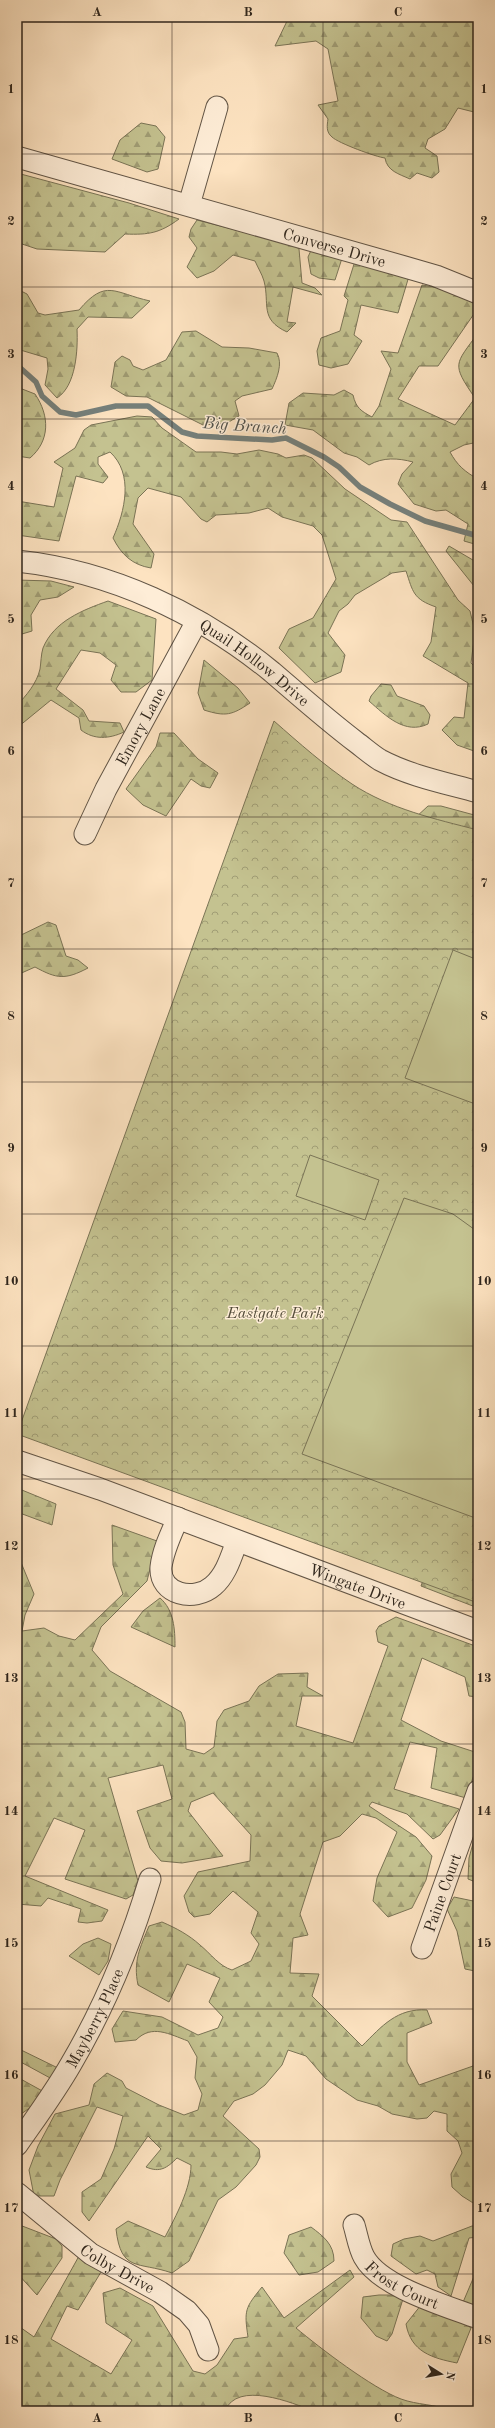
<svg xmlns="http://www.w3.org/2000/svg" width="495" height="2428" viewBox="0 0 495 2428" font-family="'Old Standard TT',serif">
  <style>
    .forest { fill: url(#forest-firs); stroke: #7a7456 }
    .park { fill: url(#park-crowns); stroke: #7a7456 }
    .pitch { fill: #c4c290; stroke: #7a7456 }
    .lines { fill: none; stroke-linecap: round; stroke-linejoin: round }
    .stream { stroke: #75807c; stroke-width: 5.5 }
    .minor-casing { stroke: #625546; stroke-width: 23 }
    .minor { stroke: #feedd7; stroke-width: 21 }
    .grid { fill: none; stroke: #2f261d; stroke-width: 1; stroke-opacity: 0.55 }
    .labels { text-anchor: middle; stroke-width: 3; stroke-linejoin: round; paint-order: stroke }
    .street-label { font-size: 16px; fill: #2f261d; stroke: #feedd7 }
    .park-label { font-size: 16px; font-style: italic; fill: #544d3a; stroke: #feedd7 }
    .water-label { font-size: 17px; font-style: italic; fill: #52534d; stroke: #feedd7 }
    .neatline { fill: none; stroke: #2f261d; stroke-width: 1.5 }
    .grid-label { font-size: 13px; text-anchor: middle; font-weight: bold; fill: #2f261d }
  </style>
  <defs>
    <pattern id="forest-firs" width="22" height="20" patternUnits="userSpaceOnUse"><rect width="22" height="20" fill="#c4c290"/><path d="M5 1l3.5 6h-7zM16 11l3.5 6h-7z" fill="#a09d75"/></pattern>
    <pattern id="park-crowns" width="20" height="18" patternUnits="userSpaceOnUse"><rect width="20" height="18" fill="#c4c290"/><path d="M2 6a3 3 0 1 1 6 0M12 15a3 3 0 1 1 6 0" fill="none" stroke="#a09d75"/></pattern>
  </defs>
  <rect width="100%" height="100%" fill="#fde3c1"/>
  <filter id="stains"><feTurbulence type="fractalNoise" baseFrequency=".005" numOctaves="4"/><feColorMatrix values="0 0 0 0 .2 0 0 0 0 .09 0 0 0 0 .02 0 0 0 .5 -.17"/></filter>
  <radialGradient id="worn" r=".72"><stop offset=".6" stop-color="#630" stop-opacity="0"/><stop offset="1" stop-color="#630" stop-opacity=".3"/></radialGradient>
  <g class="forest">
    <path d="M289 17H478V113L458 108 445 129 428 139 425 148 437 156 439 172 432 178 417 173 410 179C399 174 387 171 385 158 376 157 338 143 332 137 326 132 327 126 328 119L318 105 338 101 328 49 316 41 275 46Z"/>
    <polygon points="141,123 156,126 165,137 158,169 147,172 112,159 120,140"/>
    <path d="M17 173 129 203 179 219C160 233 149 235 125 234L105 252 37 249 22 244 17 235Z"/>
    <path d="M197 220 294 245 299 249 302 283 315 288 322 295 293 287 287 322 296 323 287 332C259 319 270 304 264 281 262 274 258 268 255 261L233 255 214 271 197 278 187 267 197 248 189 237 191 229Z"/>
    <polygon points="313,246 344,252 335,280 319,278 311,274 308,257"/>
    <polygon points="355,261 409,276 398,313 361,305 354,335 362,341 348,364 331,368 319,365 317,351 321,338 340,331 348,300 344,296"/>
    <path d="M422 285 467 292 478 298V308L438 366H419L398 399 455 425 475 398C451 363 455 365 478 333V442L464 445 450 452C457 465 465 472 478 479V545L464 541 468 524 446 510 436 511 414 504 398 484 402 474 413 462C398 458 383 457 369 465L357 457 344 453 313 430 285 425 289 403 303 393 334 395 344 390 353 395C356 408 361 411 372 417L379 406 391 369 381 351 398 353Z"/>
    <path d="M17 289 27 294 38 313 45 315 79 310C106 278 114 293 150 301L132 318 88 317 77 329C78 350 76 386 57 398L45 385 48 369 47 358 17 349Z"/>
    <path d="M196 331 222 347 249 348 277 353C283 364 277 378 272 389L242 396 235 401 239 416 227 423 203 425 147 397 126 396 111 387 115 362 122 356 130 360 133 366 143 370 166 360 182 332Z"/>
    <path d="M17 387 35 394C50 416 50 441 30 458L17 456Z"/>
    <path d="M137 416 152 417 162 428 196 452H221L237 454 259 450 278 454 286 458 304 455 312 458 345 489 391 520 407 522 458 600 470 611 475 632 471 663 478 670V744L474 751 457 745 442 730 454 717 464 718 468 683 423 656 431 642 436 607C413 599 413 592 406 571L392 573 355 595 348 604 339 611 328 633 345 655 341 672 315 683 279 648 289 629 313 618 336 579 322 535 313 526 282 517 268 508 249 513 216 515 207 522 201 519 181 497 148 488 138 498 133 524 154 554 151 568C132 565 121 554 113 538 125 511 134 474 110 452L98 457V464L108 477 103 483 76 476 59 541 17 535V501L54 507 63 468 54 462 75 448 84 430 91 425Z"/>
    <polygon points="449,546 478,563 478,591 446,551"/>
    <polygon points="17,580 51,581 74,587 58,597 40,600 31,615 32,631 22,634 17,628"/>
    <path d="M108 601 156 619 152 680 136 692H121L111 680 116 665 100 653 81 650 56 689 83 710 89 721 120 723 124 732C109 739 94 740 81 730L79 718 51 700 18 727 17 735V705C26 696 37 683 40 669 41 663 41 654 43 648 54 621 83 610 108 601Z"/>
    <path d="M204 660 238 688 250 703C232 715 226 717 204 710L198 693Z"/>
    <path d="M381 684 391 685 397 696 424 706 430 715 428 724C405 735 386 716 369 701L371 696Z"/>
    <polygon points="160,733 174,733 198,759 218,773 210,788 201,786 191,779 166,816 143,805 126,789 156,747"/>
    <polygon points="428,806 441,806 478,816 478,887 415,818"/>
    <path d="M48 922 56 925 66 956 78 960 88 968C65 980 57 979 35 967L17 975V937Z"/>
    <polygon points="17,1488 56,1504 52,1525 17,1512"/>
    <path d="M112 1525 157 1541 147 1581 101 1627 92 1650 110 1671 181 1712 185 1722 186 1749 204 1754 214 1747 217 1721 224 1710 249 1701 259 1686 278 1674 308 1673 307 1687 323 1696H302L296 1726 353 1743 388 1646 378 1642 376 1631 379 1626 396 1617 478 1647V1697L469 1696 465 1677 422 1658 401 1720 441 1741 478 1753V1763L466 1798 431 1788 437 1748 410 1742 394 1789 459 1809 440 1835 433 1839 407 1814 372 1802 369 1806 416 1837 432 1856 426 1880 412 1908 388 1917 373 1901 377 1878 397 1832 376 1818 362 1814 340 1836 323 1842 300 1914 308 1935 293 1938 290 1973 319 1974 312 1996 362 2046C382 2026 397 2008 427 2010L432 2023 407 2033V2062L419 2085 473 2066 478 2057V2206L462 2196 452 2187 451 2174 462 2153 458 2141 447 2131V2114L434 2111 427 2118 417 2119 392 2114 378 2106 357 2100 326 2079 306 2056 288 2050 282 2065 265 2085 253 2094 234 2101 223 2116 259 2149 260 2157 256 2165 236 2187 218 2200 189 2261 172 2273C138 2261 121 2273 116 2229L128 2221 165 2237C176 2216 191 2188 191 2165L177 2158C167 2168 160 2173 146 2167L161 2149 148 2136 89 2221 82 2212V2192L101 2179 114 2149 123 2116 97 2107 60 2180 54 2196H34L29 2170 38 2146 55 2114 89 2105 94 2084 107 2073 122 2081 126 2088 159 2105 184 2115 198 2110 202 2094 195 2078 197 2057 188 2041C169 2034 152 2024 136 2040L115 2042 112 2029 123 2011 162 2017 198 2035 218 2028 223 2017 209 2002 220 1978 187 1964 169 2002 138 1985C133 1961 140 1948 149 1926L162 1922C176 1928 189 1935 200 1945 211 1954 219 1966 232 1970L251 1961 259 1944 251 1933 258 1912 233 1891 210 1914 194 1917 189 1912 184 1896 198 1872 250 1861 251 1835 213 1793 191 1802 188 1811 223 1856 182 1863 161 1861 150 1848 137 1811 172 1799 163 1765 108 1778 138 1881 133 1895 126 1899 65 1879 85 1830 54 1818 25 1876 108 1910 102 1921 87 1923 78 1922 81 1909 48 1898 41 1906 17 1904V1558L20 1560 34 1594 25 1615 22 1631 44 1628 59 1636 75 1640 123 1594 113 1565Z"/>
    <polygon points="426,1572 478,1581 478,1608 421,1586"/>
    <path d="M160 1598C174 1610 175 1629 175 1647L131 1627 143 1611Z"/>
    <polygon points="478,1835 478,1883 468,1879 469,1858 475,1836"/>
    <polygon points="454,1897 478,1902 478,1969 475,1971 465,1969 457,1931 447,1909"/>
    <polygon points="98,1938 111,1944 108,1961 99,1975 69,1956 83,1944"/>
    <polygon points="17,2048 62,2070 52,2079 17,2060"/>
    <polygon points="17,2077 46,2093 42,2099 17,2117"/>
    <polygon points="17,2224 56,2239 62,2246 62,2258 37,2295 17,2273"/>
    <polygon points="472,2226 478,2226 478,2237 469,2238 451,2296 438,2287 435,2274 427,2270 416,2274 391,2256 393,2244 404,2239 420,2236 433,2241"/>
    <path d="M311 2227C323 2236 334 2244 334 2261L318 2272 299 2275 284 2253 289 2235Z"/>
    <path d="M79 2256 97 2266 101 2272 78 2310 67 2306 51 2339 111 2374 132 2340 106 2323 103 2293 120 2288 153 2306 193 2371 205 2374 217 2365 234 2339 248 2337C244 2310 245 2308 262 2287L284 2318 350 2270 354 2277 296 2328C320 2348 372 2388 401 2399 417 2405 435 2404 452 2411H313C293 2403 237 2380 225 2411H17V2325L34 2337Z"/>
    <polygon points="475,2274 478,2274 478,2312 461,2307"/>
    <polygon points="379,2295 391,2295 403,2299 392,2334 387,2341 376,2336 361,2318 363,2297"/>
    <path d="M421 2305 452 2314 471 2328 457 2363C432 2358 411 2352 406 2324Z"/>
  </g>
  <path class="park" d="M274 721C299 743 325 766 352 784 390 809 435 819 478 830V1603L17 1434Z"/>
  <g class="pitch">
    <polygon points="453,950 478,960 478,1105 405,1078"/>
    <polygon points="310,1155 379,1180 365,1220 296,1196"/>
    <polygon points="404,1198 453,1214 478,1232 478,1519 302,1454"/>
  </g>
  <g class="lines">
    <polyline class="stream" points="17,365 36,382 42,396 60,412 76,415 116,406 148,406 182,432 197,436 272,440 286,438 324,457 339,467 360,487 390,504 425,521 478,536"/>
    <defs>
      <g id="minor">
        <path id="s1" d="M17 157 398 265 436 276 478 293"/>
        <polyline points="189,205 217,107"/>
        <path id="s2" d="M17 561C110 571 200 613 272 672 300 696 327 720 356 742 364 748 372 755 380 760 410 776 446 783 478 792"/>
        <path id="s3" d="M85 834 106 789 197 621"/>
        <path id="s4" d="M17 1461 100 1489 478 1631"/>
        <path d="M178 1518C171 1534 163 1550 161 1567 159 1595 195 1602 213 1586 226 1575 231 1557 237 1541"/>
        <path id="s5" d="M422 1948 478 1791"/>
        <path id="s6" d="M17 2145C35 2119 55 2092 71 2064 105 2006 131 1943 150 1879"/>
        <path id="s7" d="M17 2193 91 2254 160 2292 187 2311 199 2325 208 2350"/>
        <path id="s8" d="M354 2225C357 2235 359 2248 364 2257 380 2287 447 2306 478 2318"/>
      </g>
    </defs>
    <use href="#minor" class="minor-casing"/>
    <use href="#minor" class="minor"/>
  </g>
  <path class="grid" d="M172 17V2411M323 17V2411M17 154H478M17 287H478M17 419H478M17 552H478M17 684H478M17 817H478M17 949H478M17 1082H478M17 1214H478M17 1346H478M17 1479H478M17 1611H478M17 1744H478M17 1876H478M17 2009H478M17 2141H478M17 2274H478"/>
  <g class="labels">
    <g class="street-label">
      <text dy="6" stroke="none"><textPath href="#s1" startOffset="330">Converse Drive</textPath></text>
      <text dy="6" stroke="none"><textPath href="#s2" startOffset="262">Quail Hollow Drive</textPath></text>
      <text dy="6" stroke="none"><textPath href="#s3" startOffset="121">Emory Lane</textPath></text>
      <text dy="6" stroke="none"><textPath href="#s4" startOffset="363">Wingate Drive</textPath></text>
      <text dy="6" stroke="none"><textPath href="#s5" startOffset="59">Paine Court</textPath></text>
      <text dy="6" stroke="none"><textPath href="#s6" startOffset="149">Mayberry Place</textPath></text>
      <text dy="6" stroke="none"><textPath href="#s7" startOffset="126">Colby Drive</textPath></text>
      <text dy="6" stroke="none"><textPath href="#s8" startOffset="82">Frost Court</textPath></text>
    </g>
    <g class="park-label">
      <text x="275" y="1318">Eastgate Park</text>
    </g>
    <g class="water-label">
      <text transform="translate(245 425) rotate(4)" y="6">Big Branch</text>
    </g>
  </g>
  <rect width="495" height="2428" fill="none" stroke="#fde3c1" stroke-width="44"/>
  <g transform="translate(441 2374) rotate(101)" stroke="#feedd7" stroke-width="3" paint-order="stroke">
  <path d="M0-3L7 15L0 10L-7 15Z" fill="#2f261d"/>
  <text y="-6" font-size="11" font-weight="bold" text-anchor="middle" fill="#2f261d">N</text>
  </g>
  <rect x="22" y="22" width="451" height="2384" class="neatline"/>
  <g class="grid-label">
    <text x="97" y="16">A</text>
    <text x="248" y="16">B</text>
    <text x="398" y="16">C</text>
    <text x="11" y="93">1</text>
    <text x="484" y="93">1</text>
    <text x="11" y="225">2</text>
    <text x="484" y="225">2</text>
    <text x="11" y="358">3</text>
    <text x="484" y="358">3</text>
    <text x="11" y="490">4</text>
    <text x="484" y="490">4</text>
    <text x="11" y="623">5</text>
    <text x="484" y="623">5</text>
    <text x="11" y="755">6</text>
    <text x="484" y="755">6</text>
    <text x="11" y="887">7</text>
    <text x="484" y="887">7</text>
    <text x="11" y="1020">8</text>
    <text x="484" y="1020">8</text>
    <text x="11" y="1152">9</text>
    <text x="484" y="1152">9</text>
    <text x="11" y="1285">10</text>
    <text x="484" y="1285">10</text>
    <text x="11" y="1417">11</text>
    <text x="484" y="1417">11</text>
    <text x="11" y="1550">12</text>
    <text x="484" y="1550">12</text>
    <text x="11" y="1682">13</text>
    <text x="484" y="1682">13</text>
    <text x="11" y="1815">14</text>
    <text x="484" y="1815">14</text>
    <text x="11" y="1947">15</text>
    <text x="484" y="1947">15</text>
    <text x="11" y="2079">16</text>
    <text x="484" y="2079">16</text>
    <text x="11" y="2212">17</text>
    <text x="484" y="2212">17</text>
    <text x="11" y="2344">18</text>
    <text x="484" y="2344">18</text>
    <text x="97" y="2422">A</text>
    <text x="248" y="2422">B</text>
    <text x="398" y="2422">C</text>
  </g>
  <rect width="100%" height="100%" filter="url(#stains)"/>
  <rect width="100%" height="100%" fill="url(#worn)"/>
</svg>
